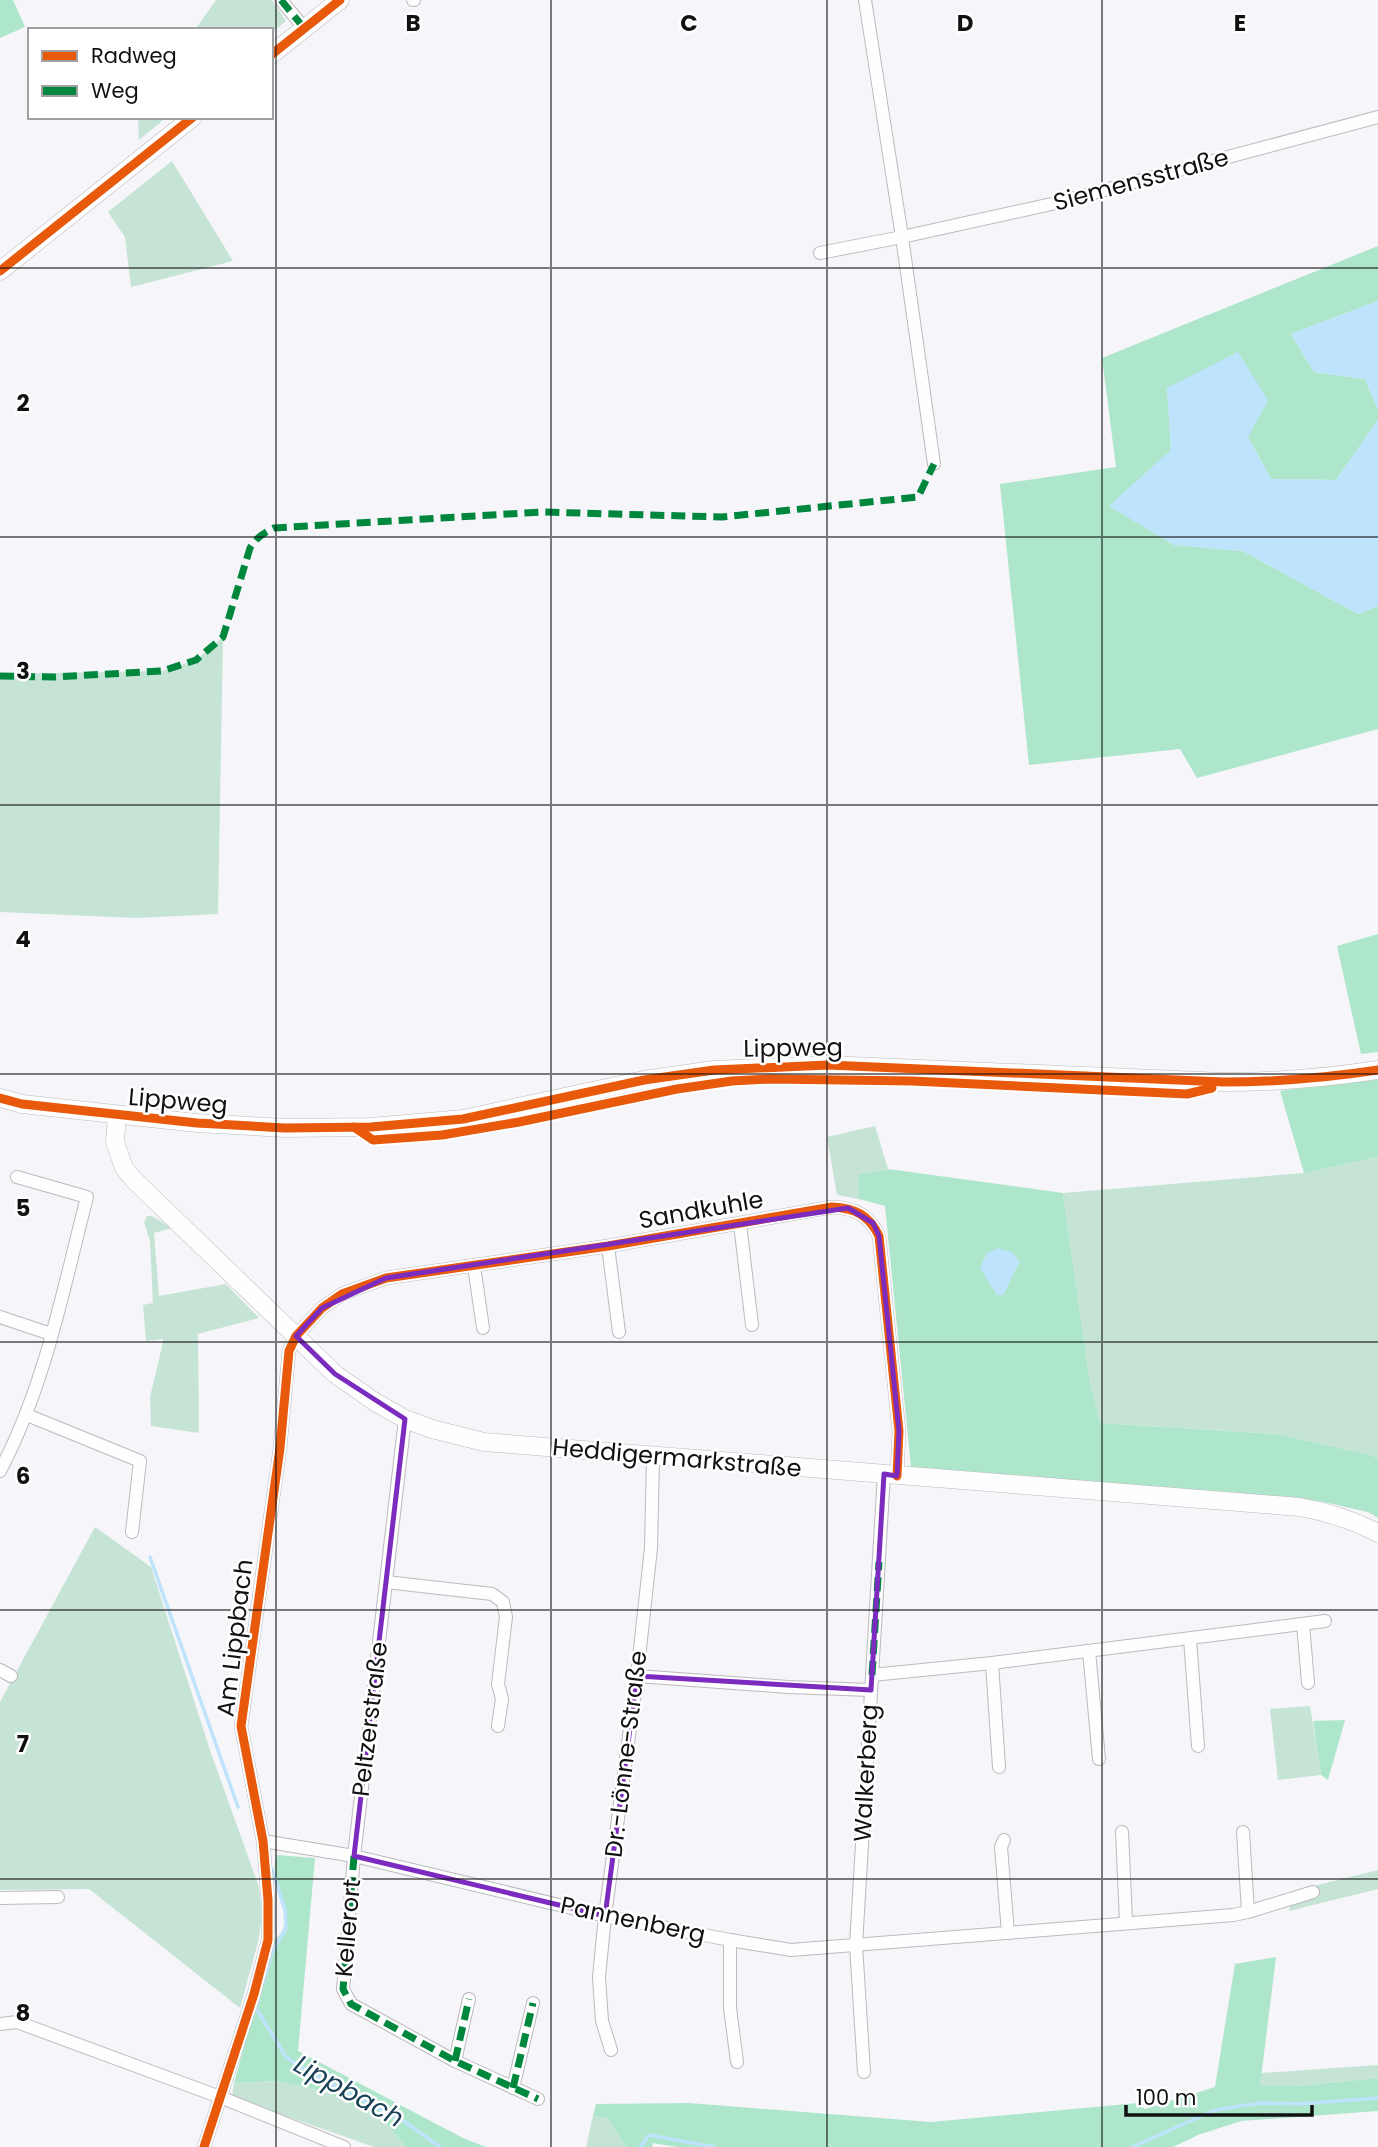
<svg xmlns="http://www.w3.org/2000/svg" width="1378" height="2147" viewBox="0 0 1378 2147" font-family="Poppins,sans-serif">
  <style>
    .green { fill: #c5e4d5 }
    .forest { fill: #aee6cb }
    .water { fill: #bee3fc }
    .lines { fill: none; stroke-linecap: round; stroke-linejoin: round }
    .stream { stroke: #bee3fc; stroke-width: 3.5 }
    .street-casing { stroke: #bbbabd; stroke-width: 14 }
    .secondary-casing { stroke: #bbbabd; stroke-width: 19 }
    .street { stroke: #fefefe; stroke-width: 12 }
    .secondary { stroke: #fefefe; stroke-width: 18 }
    .quiet { stroke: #00873e; stroke-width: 7; stroke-dasharray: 14 7; stroke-linecap: butt }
    .cycleway-casing { stroke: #fff; stroke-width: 13 }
    .cycleway { stroke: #e8590c; stroke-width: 9 }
    .marked { fill: none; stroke: #7b2cbf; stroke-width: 5; stroke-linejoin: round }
    .grid { fill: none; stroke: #111013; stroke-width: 2; stroke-opacity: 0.55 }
    .labels { text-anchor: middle; stroke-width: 5; stroke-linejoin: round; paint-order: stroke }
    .street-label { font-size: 24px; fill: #111013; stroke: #fff }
    .water-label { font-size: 26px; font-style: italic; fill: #194258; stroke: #fff }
    .grid-label { font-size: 23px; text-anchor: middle; font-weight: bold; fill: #111013; stroke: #fff; stroke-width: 5; stroke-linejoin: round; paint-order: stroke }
  </style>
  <rect width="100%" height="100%" fill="#f6f5f9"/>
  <g class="green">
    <polygon points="216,0 272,0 286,21 271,33 271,30 195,30"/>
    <polygon points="138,117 167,117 139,140"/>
    <polygon points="172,161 233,261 131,287 125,237 108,212"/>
    <polygon points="223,637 218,914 136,918 0,912 0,674 162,671 196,660"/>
    <polygon points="875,1126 888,1169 859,1174 859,1199 837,1195 827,1137"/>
    <polygon points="1378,1157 1378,1459 1371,1455 1276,1434 1100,1423 1090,1382 1063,1193 1304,1173"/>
    <polygon points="147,1216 152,1216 172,1228 154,1233 159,1296 226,1284 259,1318 198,1334 199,1433 151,1426 150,1397 163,1342 163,1339 146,1341 143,1305 153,1303 150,1241 144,1222"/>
    <polygon points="95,1527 151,1567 211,1753 259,1887 262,1917 258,1942 240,2008 89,1889 0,1890 0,1702"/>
    <polygon points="1310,1706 1321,1775 1278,1780 1270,1709"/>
    <polygon points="1378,1870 1378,1889 1289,1911 1294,1894 1318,1885"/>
    <polygon points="1378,2065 1378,2078 1299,2086 1260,2086 1261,2073"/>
    <polygon points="277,2081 324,2091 385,2122 406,2147 374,2147 232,2097 234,2083"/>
    <polygon points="593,2116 607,2118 626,2147 586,2147"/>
  </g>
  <g class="forest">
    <polygon points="0,0 13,0 25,27 0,38"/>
    <polygon points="1378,246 1378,301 1291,334 1314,372 1365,379 1378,410 1378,420 1336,480 1271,479 1248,437 1167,388 1171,450 1110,506 1174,545 1243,551 1358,614 1378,606 1378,729 1197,778 1180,749 1029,765 1000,484 1116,467 1102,358"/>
    <polygon points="1378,934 1378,1052 1361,1054 1337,946"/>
    <polygon points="1378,1077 1378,1157 1304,1173 1280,1091"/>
    <polygon points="888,1169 1063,1193 1090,1382 1100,1423 1276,1434 1371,1455 1378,1459 1378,1518 1368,1512 1319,1501 911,1467 885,1206 859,1199 859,1174"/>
    <polygon points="1345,1720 1328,1780 1321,1775 1313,1721"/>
    <path d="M277 1855 315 1858 298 2051 463 2138 486 2147H406L385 2122 324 2091 277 2081 234 2083 273 1943C276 1939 282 1933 283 1929 290 1908 268 1877 277 1855Z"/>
    <polygon points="1276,1957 1260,2086 1299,2086 1378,2078 1378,2111 1241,2121 1198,2135 1173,2147 677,2147 652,2143 653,2147 626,2147 607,2118 593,2116 596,2104 689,2103 931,2122 1138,2103 1145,2109 1215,2087 1235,1964"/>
  </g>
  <g class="water">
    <polygon points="1378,301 1378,410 1365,379 1314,372 1291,334"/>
    <polygon points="1238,352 1268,400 1248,437 1271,479 1336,480 1378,420 1378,606 1358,614 1243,551 1174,545 1109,506 1171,450 1167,388"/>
    <path d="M998 1248 1012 1252 1020 1263C1012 1273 1010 1284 1003 1295H997L980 1268 987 1253Z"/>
  </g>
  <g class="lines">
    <g class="stream">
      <polyline points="150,1557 238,1807"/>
      <polyline points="263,1984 272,1952 286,1928 285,1910 272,1869"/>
      <polyline points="259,1998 256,2008 286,2057 310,2073 405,2122 440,2147"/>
      <polyline points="640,2147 649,2135 714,2147"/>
      <polyline points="1132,2147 1215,2110 1260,2103 1299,2104 1378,2098"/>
    </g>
    <defs>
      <g id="street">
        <polyline points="281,0 304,28"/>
        <polyline points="413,0 414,0"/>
        <polyline points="865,0 902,237 934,464"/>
        <polyline points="820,253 902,237 1056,203 1378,117"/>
        <polyline points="740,1224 752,1325"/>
        <polyline points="608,1246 619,1332"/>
        <polyline points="474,1266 483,1328"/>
        <polyline points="0,1317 51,1334"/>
        <polyline points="27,1415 140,1461 132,1532"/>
        <polyline points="405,1419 354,1856 343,1989 351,2004 455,2061 538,2099"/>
        <path d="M0 1471C45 1386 63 1290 87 1197L17 1177"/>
        <polyline points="386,1582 492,1594 503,1602 506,1617 498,1684 502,1699 498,1726"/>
        <polyline points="1303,1624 1308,1683"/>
        <polyline points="1190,1639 1198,1746"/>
        <polyline points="1089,1651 1099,1759"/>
        <polyline points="992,1663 999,1767"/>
        <polyline points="0,1670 11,1676"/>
        <polyline points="872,1675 992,1663 1325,1621"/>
        <polyline points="637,1676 788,1687 871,1690"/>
        <polyline points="1122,1832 1126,1921"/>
        <polyline points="1243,1832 1248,1912"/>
        <polyline points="1004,1840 1001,1847 1008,1933"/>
        <polyline points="263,1841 354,1856 605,1916 730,1940 791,1950 1233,1915 1248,1912 1313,1892"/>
        <polyline points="0,1898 58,1897"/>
        <polyline points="730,1940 730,2008 737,2062"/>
        <polyline points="0,2024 17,2022 220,2097 344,2147"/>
        <polyline points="611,2050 602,2021 599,1977 605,1916 637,1676 651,1548 653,1457"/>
        <polyline points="455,2061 469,1999"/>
        <polyline points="864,2072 856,1945 884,1474"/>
        <polyline points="513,2088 533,2003"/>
        <path d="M204 2147 254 1994 268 1940V1900L263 1841 241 1726 280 1448 289 1351 296 1336 322 1308 342 1294 386 1278 608 1246 832 1207C855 1208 869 1215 879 1236L899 1431 897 1476"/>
      </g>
      <g id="secondary">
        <polyline points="271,55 340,0"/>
        <polyline points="0,271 193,117"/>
        <path d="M0 1098 22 1104 197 1123 285 1128 371 1127 463 1119 644 1080 714 1070 828 1065 1223 1082C1276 1082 1326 1078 1378 1070"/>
        <path d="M117 1115 115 1142 124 1168 134 1180 335 1374 375 1402 405 1419 432 1429 484 1442 1300 1507C1328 1512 1353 1520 1378 1533"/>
      </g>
    </defs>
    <use href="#street" class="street-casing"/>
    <use href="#secondary" class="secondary-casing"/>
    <use href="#street" class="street"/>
    <use href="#secondary" class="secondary"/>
    <g class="quiet">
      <polyline points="281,0 304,28"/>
      <path d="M0 676 54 677 162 671 196 660 223 637 250 548C256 538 263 533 274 528L541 512 722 517 918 497 934 464"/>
      <polyline points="872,1675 879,1562"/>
      <polyline points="354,1856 343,1989 351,2004 455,2061 538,2099"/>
      <polyline points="455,2061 469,1999"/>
      <polyline points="513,2088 533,2003"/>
    </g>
    <defs>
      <g id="cycleway">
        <polyline points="271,55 340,0"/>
        <polyline points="0,271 193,117"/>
        <path d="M0 1098 22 1104 197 1123 285 1128 371 1127 463 1119 644 1080 714 1070 828 1065 1223 1082C1276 1082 1326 1078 1378 1070"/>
        <polyline points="354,1127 373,1140 442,1135 519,1122 677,1089 732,1081 770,1079 912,1081 1187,1094 1212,1088"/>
        <path d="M204 2147 254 1994 268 1940V1900L263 1841 241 1726 280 1448 289 1351 296 1336 322 1308 342 1294 386 1278 608 1246 832 1207C855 1208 869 1215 879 1236L899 1431 897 1476"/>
      </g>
    </defs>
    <use href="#cycleway" class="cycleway-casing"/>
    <use href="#cycleway" class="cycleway"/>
  </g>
  <path class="marked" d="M848 1208 873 1223 879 1236 899 1431 897 1476 884 1474 871 1690 637 1676 605 1916 354 1856 405 1419 335 1374 296 1336 322 1308 386 1278Z"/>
  <path class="grid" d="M276 0V2147M551 0V2147M827 0V2147M1102 0V2147M0 268H1378M0 537H1378M0 805H1378M0 1074H1378M0 1342H1378M0 1610H1378M0 1879H1378"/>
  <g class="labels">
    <g class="street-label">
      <text transform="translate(1141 180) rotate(-15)" y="8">Siemensstraße</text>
      <text transform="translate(793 1048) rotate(-1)" y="8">Lippweg</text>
      <text transform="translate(178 1101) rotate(5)" y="8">Lippweg</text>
      <text transform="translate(701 1210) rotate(-10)" y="8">Sandkuhle</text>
      <text transform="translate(677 1458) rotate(5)" y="8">Heddigermarkstraße</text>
      <text transform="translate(235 1638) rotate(-83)" y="8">Am Lippbach</text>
      <text transform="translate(370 1719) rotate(-83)" y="8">Peltzerstraße</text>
      <text transform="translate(626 1754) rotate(-83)" y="8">Dr.-Lönne-Straße</text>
      <text transform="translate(866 1773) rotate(-87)" y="8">Walkerberg</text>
      <text transform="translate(633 1920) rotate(12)" y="8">Pannenberg</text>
      <text transform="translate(348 1928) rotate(-85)" y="8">Kellerort</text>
    </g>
    <g class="water-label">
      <text transform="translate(349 2091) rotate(29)" y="9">Lippbach</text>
    </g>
  </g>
  <g class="grid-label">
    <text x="413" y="31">B</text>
    <text x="689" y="31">C</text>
    <text x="965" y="31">D</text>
    <text x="1240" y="31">E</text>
    <text x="23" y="411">2</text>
    <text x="23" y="679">3</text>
    <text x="23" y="947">4</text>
    <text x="23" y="1216">5</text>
    <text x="23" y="1484">6</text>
    <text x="23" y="1752">7</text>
    <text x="23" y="2021">8</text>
  </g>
  <rect x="28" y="28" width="245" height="91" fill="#ffffff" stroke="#a09fa1" stroke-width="2"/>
  <rect x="42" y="51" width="35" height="10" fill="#e8590c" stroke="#a09fa1" stroke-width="2"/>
  <text x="91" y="63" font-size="21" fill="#111013">Radweg</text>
  <rect x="42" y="86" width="35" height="10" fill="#00873e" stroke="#a09fa1" stroke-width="2"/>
  <text x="91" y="98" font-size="21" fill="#111013">Weg</text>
  <path d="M1126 2105v10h186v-10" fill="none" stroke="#111013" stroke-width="3.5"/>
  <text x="1136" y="2105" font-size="21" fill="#111013" stroke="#ffffff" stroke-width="5" paint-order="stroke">100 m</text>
</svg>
